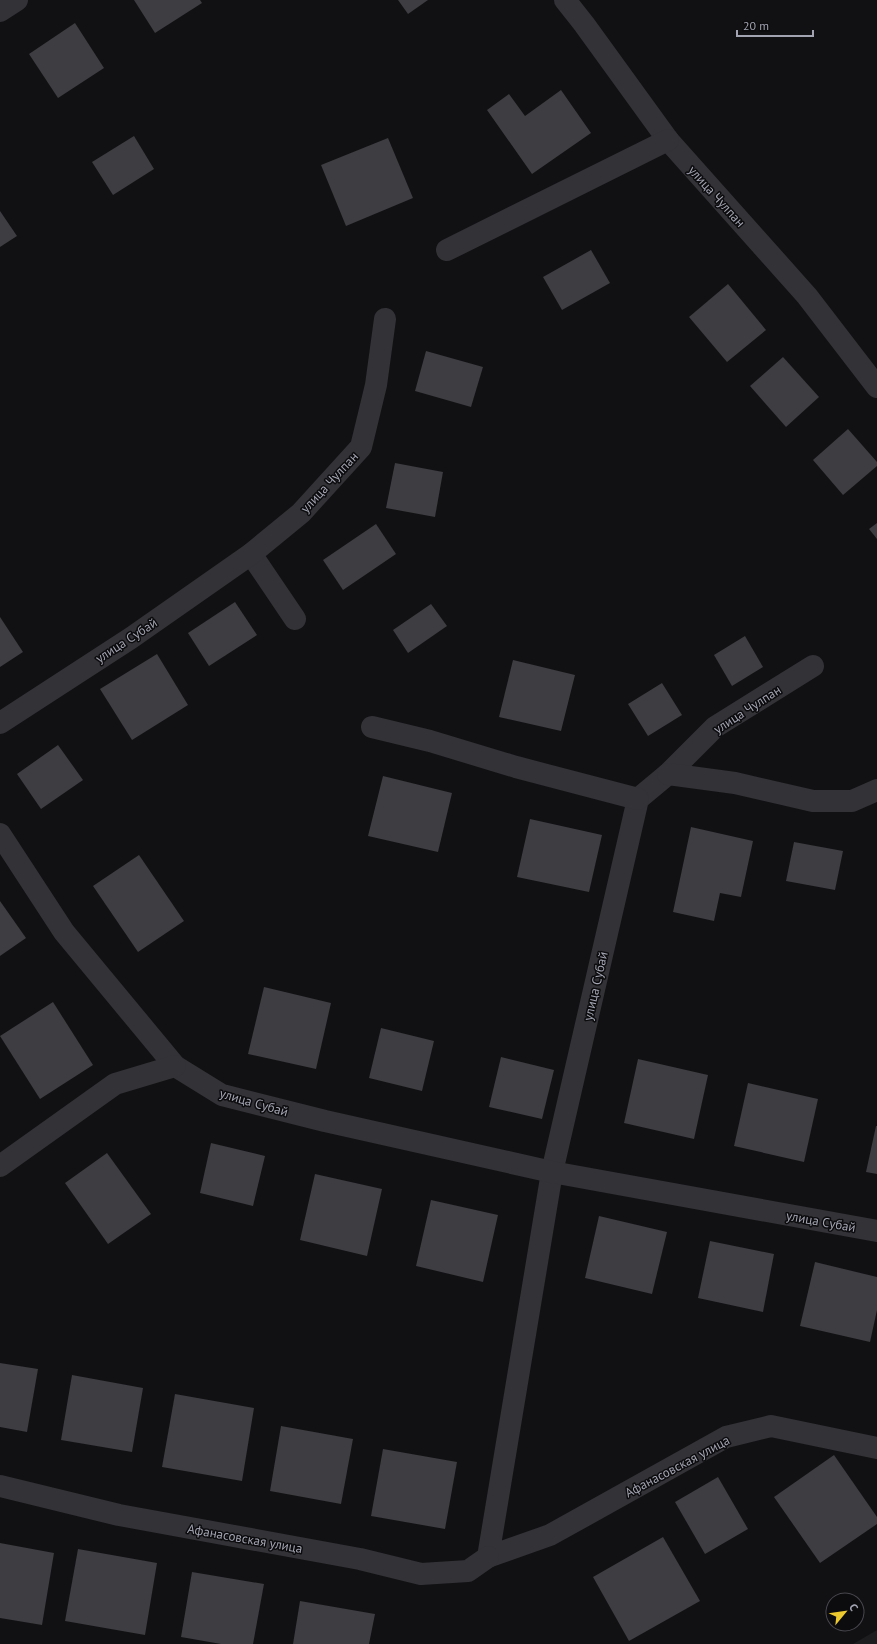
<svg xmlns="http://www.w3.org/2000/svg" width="877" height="1644" viewBox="0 0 877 1644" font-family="'PT Sans',sans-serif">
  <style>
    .built { fill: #1d1c1f }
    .building { fill: #3d3d42 }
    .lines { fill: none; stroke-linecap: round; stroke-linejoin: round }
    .minor { stroke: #323237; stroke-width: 22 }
    .labels { text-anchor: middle; stroke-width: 3; stroke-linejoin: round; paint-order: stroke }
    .street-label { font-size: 13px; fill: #a2a4b2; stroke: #0c0b0d }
  </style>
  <rect width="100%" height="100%" fill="#111012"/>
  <polygon class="built" points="877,1630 877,1644 853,1644"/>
  <g class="building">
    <polygon points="134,0 200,0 202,3 155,33"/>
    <polygon points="398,0 428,0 408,14"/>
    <polygon points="75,23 104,68 58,98 29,54"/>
    <polygon points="561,90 591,133 532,174 487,110 509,94 525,116"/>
    <polygon points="134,136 154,169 113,195 92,162"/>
    <polygon points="388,138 413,198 346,226 321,165"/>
    <polygon points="0,211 17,236 0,247"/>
    <polygon points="591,250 610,283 562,310 543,277"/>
    <polygon points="728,284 766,330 727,362 689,317"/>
    <polygon points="426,351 483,367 471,407 415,391"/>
    <polygon points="783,357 819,397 786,427 750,386"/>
    <polygon points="848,429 877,462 877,466 843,495 813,460"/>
    <polygon points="395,463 443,472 435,517 386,508"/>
    <polygon points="877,523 877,539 869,529"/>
    <polygon points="376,524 396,554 343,590 323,560"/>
    <polygon points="235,602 257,635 209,666 188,633"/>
    <polygon points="431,604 447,626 408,653 393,630"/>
    <polygon points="0,617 23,652 0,667"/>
    <polygon points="745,636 763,667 732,686 714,655"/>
    <polygon points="157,654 188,705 132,740 100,689"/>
    <polygon points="513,660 575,675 561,731 499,717"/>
    <polygon points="662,683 682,715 648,736 628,704"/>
    <polygon points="58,745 83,780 41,809 17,774"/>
    <polygon points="383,776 452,793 438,852 368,836"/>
    <polygon points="530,819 602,835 589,892 517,877"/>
    <polygon points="691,827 753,841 741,897 720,893 714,921 673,912"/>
    <polygon points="794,842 843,851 835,890 786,881"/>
    <polygon points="139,855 184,921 138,952 93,886"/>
    <polygon points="0,901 26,938 0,956"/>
    <polygon points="264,987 331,1003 316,1069 248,1054"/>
    <polygon points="53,1002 93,1065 40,1099 0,1036"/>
    <polygon points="381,1028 434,1041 422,1091 369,1078"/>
    <polygon points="501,1057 554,1070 542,1119 489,1107"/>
    <polygon points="638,1059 708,1075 694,1139 624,1123"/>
    <polygon points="748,1083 818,1099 804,1162 734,1146"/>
    <polygon points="876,1126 877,1126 877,1174 866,1172"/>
    <polygon points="211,1143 265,1156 253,1206 200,1193"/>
    <polygon points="107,1153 151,1214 108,1244 65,1183"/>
    <polygon points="315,1174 382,1189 367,1256 300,1240"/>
    <polygon points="431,1200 498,1215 483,1282 416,1266"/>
    <polygon points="599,1216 667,1232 652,1294 585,1278"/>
    <polygon points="710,1241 774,1254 763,1312 698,1298"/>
    <polygon points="815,1262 877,1277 877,1310 870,1342 800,1326"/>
    <polygon points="0,1363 38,1369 27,1432 0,1427"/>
    <polygon points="72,1375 143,1388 132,1452 61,1440"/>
    <polygon points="175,1394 254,1408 242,1481 162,1467"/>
    <polygon points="281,1426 353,1439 341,1504 270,1491"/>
    <polygon points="383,1449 457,1462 445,1529 371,1516"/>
    <polygon points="834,1455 877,1517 877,1524 820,1563 774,1497"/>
    <polygon points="718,1477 748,1529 705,1554 675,1502"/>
    <polygon points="663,1537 700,1601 629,1641 593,1577"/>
    <polygon points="0,1543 54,1553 42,1625 0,1618"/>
    <polygon points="78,1549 157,1563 145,1635 65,1621"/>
    <polygon points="192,1572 264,1584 253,1644 221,1644 181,1637"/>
    <polygon points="300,1601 375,1614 369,1644 293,1644"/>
  </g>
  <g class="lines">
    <g class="minor">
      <polyline points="565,0 584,24 668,140 807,296 877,387"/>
      <polyline points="0,11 17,0"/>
      <polyline points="447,250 668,140"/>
      <polyline points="251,554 295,619"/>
      <polyline points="813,666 715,727 668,774 638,799 552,1172 488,1557 550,1535 726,1437 771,1426 877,1448"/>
      <polyline points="0,723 131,638 251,554 301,513 361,447 376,385 385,319"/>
      <polyline points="372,727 430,741 516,767 638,799"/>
      <polyline points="668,774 735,783 813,801 852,801 877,790"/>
      <polyline points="0,834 64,932 175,1066 222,1095 325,1121 552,1172 877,1231"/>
      <polyline points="0,1166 115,1084 175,1066"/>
      <polyline points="0,1486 119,1515 360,1559 421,1574 468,1571 488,1557"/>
    </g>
  </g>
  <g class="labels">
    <g class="street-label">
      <text transform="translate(717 196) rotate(48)" y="5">улица Чулпан</text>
      <text transform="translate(329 482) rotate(-47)" y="5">улица Чулпан</text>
      <text transform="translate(126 640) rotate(-33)" y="5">улица Субай</text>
      <text transform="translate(747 709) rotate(-33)" y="5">улица Чулпан</text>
      <text transform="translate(595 986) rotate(-77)" y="5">улица Субай</text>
      <text transform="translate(254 1102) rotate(16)" y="5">улица Субай</text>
      <text transform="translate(821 1221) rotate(10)" y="5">улица Субай</text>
      <text transform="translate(677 1466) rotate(-28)" y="5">Афанасовская улица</text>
      <text transform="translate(245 1538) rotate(10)" y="5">Афанасовская улица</text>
    </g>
  </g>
  <g transform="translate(845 1612) rotate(61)"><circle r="19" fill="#0c0b0d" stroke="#48484f"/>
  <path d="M0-3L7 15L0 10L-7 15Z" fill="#ebc92f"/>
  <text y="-6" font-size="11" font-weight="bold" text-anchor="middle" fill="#a2a4b2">С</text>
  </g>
  <path d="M737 30v6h76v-6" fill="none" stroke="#a2a4b2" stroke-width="2"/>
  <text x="743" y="30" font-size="12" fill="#a2a4b2" stroke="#0c0b0d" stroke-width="3" paint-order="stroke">20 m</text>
</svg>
